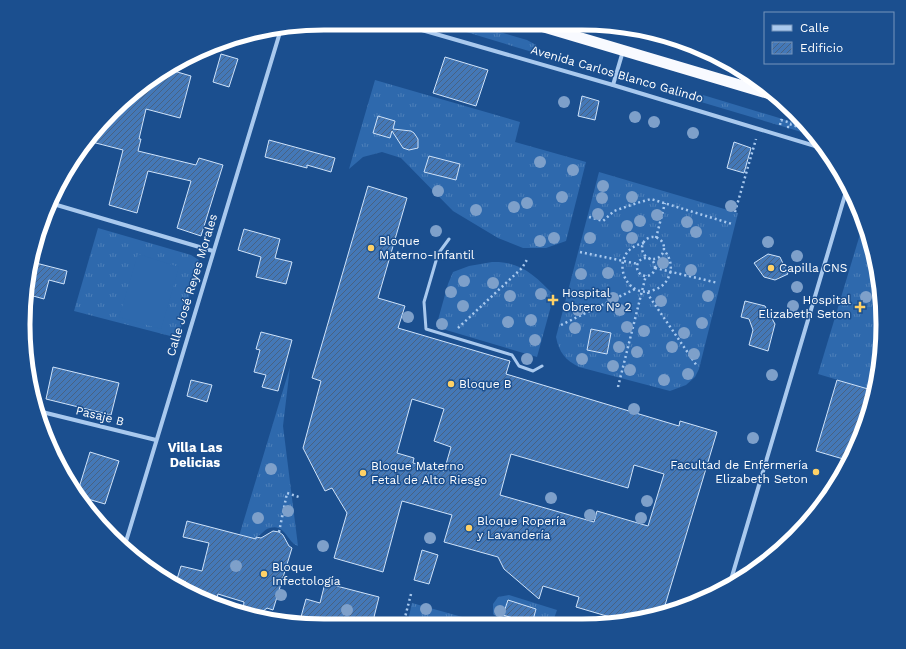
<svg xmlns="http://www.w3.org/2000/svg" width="906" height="649" viewBox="0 0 906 649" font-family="'Work Sans',sans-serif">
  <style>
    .grass { fill: url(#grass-tufts) }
    .pitch { fill: #2e69ad }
    .building { fill: url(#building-hatch); stroke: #cfe3fa; fill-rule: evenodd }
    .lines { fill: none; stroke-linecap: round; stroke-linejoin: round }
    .path { stroke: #a9c9ee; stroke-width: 2.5; stroke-dasharray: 2 3; stroke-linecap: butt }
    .service { stroke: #a9c9ee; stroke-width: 3 }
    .minor { stroke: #a9c9ee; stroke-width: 4 }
    .trunk { stroke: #f8faff; stroke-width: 11 }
    .tree { fill: #7ea0ca }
    .poi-dot { fill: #ffd166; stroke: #1b4f8f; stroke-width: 1.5 }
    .labels { text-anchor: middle; stroke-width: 3; stroke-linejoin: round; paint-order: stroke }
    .street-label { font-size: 12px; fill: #fff; stroke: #1b4f8f }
    .poi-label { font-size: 12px; fill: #fff; stroke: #1b4f8f; text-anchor: start }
    .neighbourhood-label { font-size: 13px; font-weight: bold; fill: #fff; stroke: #1b4f8f }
    .rim { fill: none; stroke: #fff; stroke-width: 5 }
  </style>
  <defs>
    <pattern id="grass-tufts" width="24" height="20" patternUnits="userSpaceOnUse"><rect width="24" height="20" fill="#2e69ad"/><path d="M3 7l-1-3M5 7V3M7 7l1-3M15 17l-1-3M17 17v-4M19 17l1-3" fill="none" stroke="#4d80b9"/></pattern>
    <pattern id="building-hatch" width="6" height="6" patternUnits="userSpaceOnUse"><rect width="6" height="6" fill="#4478b7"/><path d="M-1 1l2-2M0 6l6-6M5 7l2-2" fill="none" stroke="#486282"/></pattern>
  </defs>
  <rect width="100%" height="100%" fill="#1b4f8f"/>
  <g class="grass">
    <polygon points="443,25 479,26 527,40 536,45 539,54"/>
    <polygon points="375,80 520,122 515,142 586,162 566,241 546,248 523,248 498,238 453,211 401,158 382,152 363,157 349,169"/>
    <polygon points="703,95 809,127 815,136 701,102"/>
    <path d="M599 172 738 213 699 369 695 377 686 385 670 391 579 367C565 360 559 352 556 337Z"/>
    <polygon points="864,221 867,228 880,285 882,344 875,391 818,374"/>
    <polygon points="98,228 191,255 199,260 178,338 74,311"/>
    <path d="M492 262C521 261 535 276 554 295L537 357 436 327 448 284 453 272 469 266Z"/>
    <path d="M290 367 283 426 298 546C287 542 285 523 270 528 264 529 262 535 256 537L236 600 221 596Z"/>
    <path d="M509 595 557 610 552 624C531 624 511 628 493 614V604L498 597Z"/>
    <polygon points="412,603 473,620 479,624 407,625"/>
  </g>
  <polygon class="pitch" points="138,254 179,267 161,329 119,317"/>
  <g class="building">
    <polygon points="221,54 238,59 229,87 213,82"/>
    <polygon points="445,57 488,70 476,106 433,93"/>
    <polygon points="167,69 191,76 180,118 146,109 139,139 141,139 138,151 196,165 199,158 223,165 201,236 177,228 191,181 148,171 137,213 109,205 123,150 88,141 98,126 157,74"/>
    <polygon points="582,96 599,101 595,120 578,116"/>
    <polygon points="378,116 395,121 393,129 411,131 414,133 418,139 418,148 409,150 403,148 392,131 390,138 373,133"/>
    <polygon points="269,140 335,158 331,172 307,165 307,168 265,157"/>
    <polygon points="734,142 751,148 744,173 727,168"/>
    <polygon points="429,156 460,164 456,180 424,172"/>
    <path d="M368 186 407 198 378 298 405 306 398 328 510 361 506 374 679 426 680 421 717 432 663 612 627 622 576 607 579 597 543 586 539 599 504 569 498 557 444 542 452 515 402 501 383 572 334 558 347 513 332 488 325 491 303 448 321 381 312 378ZM412 399 444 409 434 441 451 447 444 471 413 463 414 458 397 453ZM511 454 628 488 634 465 664 474 648 526 597 511 594 522 500 495Z"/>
    <polygon points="244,229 280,239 275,258 292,262 286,284 256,277 261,257 238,250"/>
    <polygon points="768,254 780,257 788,274 775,280 764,277 754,263"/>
    <polygon points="32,262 67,271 64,284 49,280 44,299 26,294 26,285"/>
    <polygon points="745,301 765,306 775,324 768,351 749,345 753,330 749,319 741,317"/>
    <polygon points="591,329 611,333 607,354 587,350"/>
    <polygon points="261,332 292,340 278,391 262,387 266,375 254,372 260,350 256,349"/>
    <polygon points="53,367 119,383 111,415 46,399"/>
    <polygon points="191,380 212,385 207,402 187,396"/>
    <polygon points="837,380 875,391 873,403 850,461 816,451"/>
    <polygon points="90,452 119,461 105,504 81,497 78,491"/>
    <polygon points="187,521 256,539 256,537 261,538 273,531 279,532 283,535 289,546 292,548 273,610 267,608 257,616 253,616 247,614 243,610 244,602 218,594 215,604 191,595 184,590 186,582 177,579 181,566 202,571 209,543 183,537"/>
    <polygon points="422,550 438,555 429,584 414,580"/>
    <polygon points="325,583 379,597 372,625 299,624 306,599 320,603"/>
    <polygon points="508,600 536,609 532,624 503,615"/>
  </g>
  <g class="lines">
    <g class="path">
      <polyline points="780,125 781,120 791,123"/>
      <polyline points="789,127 788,127 789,124 812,131"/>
      <polyline points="735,212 756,139"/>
      <polyline points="589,217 603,221 614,211 637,203 651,199 732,224"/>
      <circle cx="653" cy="248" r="11"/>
      <polyline points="656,238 665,203"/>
      <path d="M644 243C605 251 625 304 656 289 662 287 667 282 669 276 673 267 670 257 664 250"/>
      <polyline points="580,252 638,264"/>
      <circle cx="646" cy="267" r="9"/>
      <polyline points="655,268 718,283"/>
      <polyline points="648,292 649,296 697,366"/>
      <polyline points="561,325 635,289"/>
      <polyline points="458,328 522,268 528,258"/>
      <polyline points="618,387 646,275"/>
      <polyline points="279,532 287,493 299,497"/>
      <polyline points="403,625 411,594"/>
    </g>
    <polyline class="service" points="449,239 438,254 424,302 426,329 512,355 519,366 533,371 542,366"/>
    <g class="minor">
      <polyline points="401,24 613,85 825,149"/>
      <polyline points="613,85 623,51"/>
      <polyline points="50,203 213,251"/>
      <polyline points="38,411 156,440"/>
      <polyline points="124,548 281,29"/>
      <polyline points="730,583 848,185"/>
    </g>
    <polyline class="trunk" points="544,27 770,94"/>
  </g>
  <g class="tree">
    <circle cx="564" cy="102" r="6"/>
    <circle cx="635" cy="117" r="6"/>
    <circle cx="654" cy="122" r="6"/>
    <circle cx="693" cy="133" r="6"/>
    <circle cx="540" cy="162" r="6"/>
    <circle cx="573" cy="170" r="6"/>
    <circle cx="603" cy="186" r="6"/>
    <circle cx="438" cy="191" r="6"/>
    <circle cx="562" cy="197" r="6"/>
    <circle cx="632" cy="197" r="6"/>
    <circle cx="602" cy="198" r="6"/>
    <circle cx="527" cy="203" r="6"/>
    <circle cx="731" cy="206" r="6"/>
    <circle cx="514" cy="207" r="6"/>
    <circle cx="476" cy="210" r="6"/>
    <circle cx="598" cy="214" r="6"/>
    <circle cx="657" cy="215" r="6"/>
    <circle cx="640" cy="221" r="6"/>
    <circle cx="687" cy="222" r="6"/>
    <circle cx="627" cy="226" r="6"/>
    <circle cx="436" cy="231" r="6"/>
    <circle cx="696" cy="232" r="6"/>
    <circle cx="554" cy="238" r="6"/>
    <circle cx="590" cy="238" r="6"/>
    <circle cx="632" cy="238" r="6"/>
    <circle cx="540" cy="241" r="6"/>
    <circle cx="768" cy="242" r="6"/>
    <circle cx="797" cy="256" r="6"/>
    <circle cx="663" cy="263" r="6"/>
    <circle cx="691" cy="270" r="6"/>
    <circle cx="608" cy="273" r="6"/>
    <circle cx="581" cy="274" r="6"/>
    <circle cx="464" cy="281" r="6"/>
    <circle cx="493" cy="283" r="6"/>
    <circle cx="797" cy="287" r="6"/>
    <circle cx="451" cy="292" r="6"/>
    <circle cx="541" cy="294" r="6"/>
    <circle cx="510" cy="296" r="6"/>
    <circle cx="708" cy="296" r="6"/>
    <circle cx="866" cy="297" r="6"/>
    <circle cx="613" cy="298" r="6"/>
    <circle cx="661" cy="301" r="6"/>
    <circle cx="463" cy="306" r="6"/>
    <circle cx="793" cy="306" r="6"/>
    <circle cx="578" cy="310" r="6"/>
    <circle cx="620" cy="310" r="6"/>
    <circle cx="408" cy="317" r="6"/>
    <circle cx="531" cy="320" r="6"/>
    <circle cx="508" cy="322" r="6"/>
    <circle cx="702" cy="323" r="6"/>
    <circle cx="442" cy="324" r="6"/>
    <circle cx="627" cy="327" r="6"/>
    <circle cx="575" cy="328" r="6"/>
    <circle cx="644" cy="331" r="6"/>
    <circle cx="684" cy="333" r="6"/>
    <circle cx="535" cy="340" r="6"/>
    <circle cx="619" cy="347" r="6"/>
    <circle cx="672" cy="347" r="6"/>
    <circle cx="637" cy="352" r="6"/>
    <circle cx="694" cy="354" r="6"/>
    <circle cx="527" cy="359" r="6"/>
    <circle cx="582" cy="359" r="6"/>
    <circle cx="613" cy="366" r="6"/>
    <circle cx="630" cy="370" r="6"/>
    <circle cx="688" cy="374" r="6"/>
    <circle cx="772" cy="375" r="6"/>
    <circle cx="664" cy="380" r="6"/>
    <circle cx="634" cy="409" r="6"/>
    <circle cx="753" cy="438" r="6"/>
    <circle cx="271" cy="469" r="6"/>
    <circle cx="551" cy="498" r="6"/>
    <circle cx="647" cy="501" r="6"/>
    <circle cx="288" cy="511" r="6"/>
    <circle cx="590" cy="515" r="6"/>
    <circle cx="258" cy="518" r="6"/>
    <circle cx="641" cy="518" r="6"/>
    <circle cx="430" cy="538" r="6"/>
    <circle cx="323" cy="546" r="6"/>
    <circle cx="236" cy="566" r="6"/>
    <circle cx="281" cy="595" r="6"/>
    <circle cx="426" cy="609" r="6"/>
    <circle cx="347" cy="610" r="6"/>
    <circle cx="500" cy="611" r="6"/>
  </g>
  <g class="poi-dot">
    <circle cx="371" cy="248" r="4"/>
    <circle cx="771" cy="268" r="4"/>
    <path d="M551 294h4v4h4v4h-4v4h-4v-4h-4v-4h4z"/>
    <path d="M858 301h4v4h4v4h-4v4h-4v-4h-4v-4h4z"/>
    <circle cx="451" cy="384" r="4"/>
    <circle cx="816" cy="472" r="4"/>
    <circle cx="363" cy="473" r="4"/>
    <circle cx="469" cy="528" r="4"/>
    <circle cx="264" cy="574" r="4"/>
  </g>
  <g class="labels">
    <g class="street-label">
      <text transform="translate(617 74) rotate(16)" y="4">Avenida Carlos Blanco Galindo</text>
      <text transform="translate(192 285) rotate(-73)" y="4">Calle José Reyes Morales</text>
      <text transform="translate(100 416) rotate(14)" y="4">Pasaje B</text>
    </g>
    <g class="poi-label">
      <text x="379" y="245">Bloque<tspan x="379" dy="14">Materno-Infantil</tspan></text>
      <text x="779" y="272">Capilla CNS</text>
      <text x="562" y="297">Hospital<tspan x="562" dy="14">Obrero N° 2</tspan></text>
      <text x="851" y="304" text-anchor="end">Hospital<tspan x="851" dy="14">Elizabeth Seton</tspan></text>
      <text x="459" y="388">Bloque B</text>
      <text x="808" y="469" text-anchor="end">Facultad de Enfermería<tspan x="808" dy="14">Elizabeth Seton</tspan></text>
      <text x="371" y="470">Bloque Materno<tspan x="371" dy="14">Fetal de Alto Riesgo</tspan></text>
      <text x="477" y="525">Bloque Ropería<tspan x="477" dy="14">y Lavandería</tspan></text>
      <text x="272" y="571">Bloque<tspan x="272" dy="14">Infectología</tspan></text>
    </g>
    <g class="neighbourhood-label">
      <text x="195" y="452">Villa Las<tspan x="195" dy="15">Delicias</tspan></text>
    </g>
  </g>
  <path d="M0 0H906V649H0ZM324 30H582A294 294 0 0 1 876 324V325A294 294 0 0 1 582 619H324A294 294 0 0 1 30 325V324A294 294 0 0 1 324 30Z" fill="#1b4f8f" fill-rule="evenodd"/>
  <path class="rim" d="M324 30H582A294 294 0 0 1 876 324V325A294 294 0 0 1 582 619H324A294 294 0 0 1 30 325V324A294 294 0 0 1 324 30Z"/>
  <rect x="764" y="12" width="130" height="52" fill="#1b4f8f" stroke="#7695bc"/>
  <rect x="772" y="25" width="20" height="6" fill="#a9c9ee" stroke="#7695bc"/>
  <text x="800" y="32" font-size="12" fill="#ffffff">Calle</text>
  <rect x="772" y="42" width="20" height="12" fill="url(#building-hatch)" stroke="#7695bc"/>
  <text x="800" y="52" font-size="12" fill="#ffffff">Edificio</text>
</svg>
